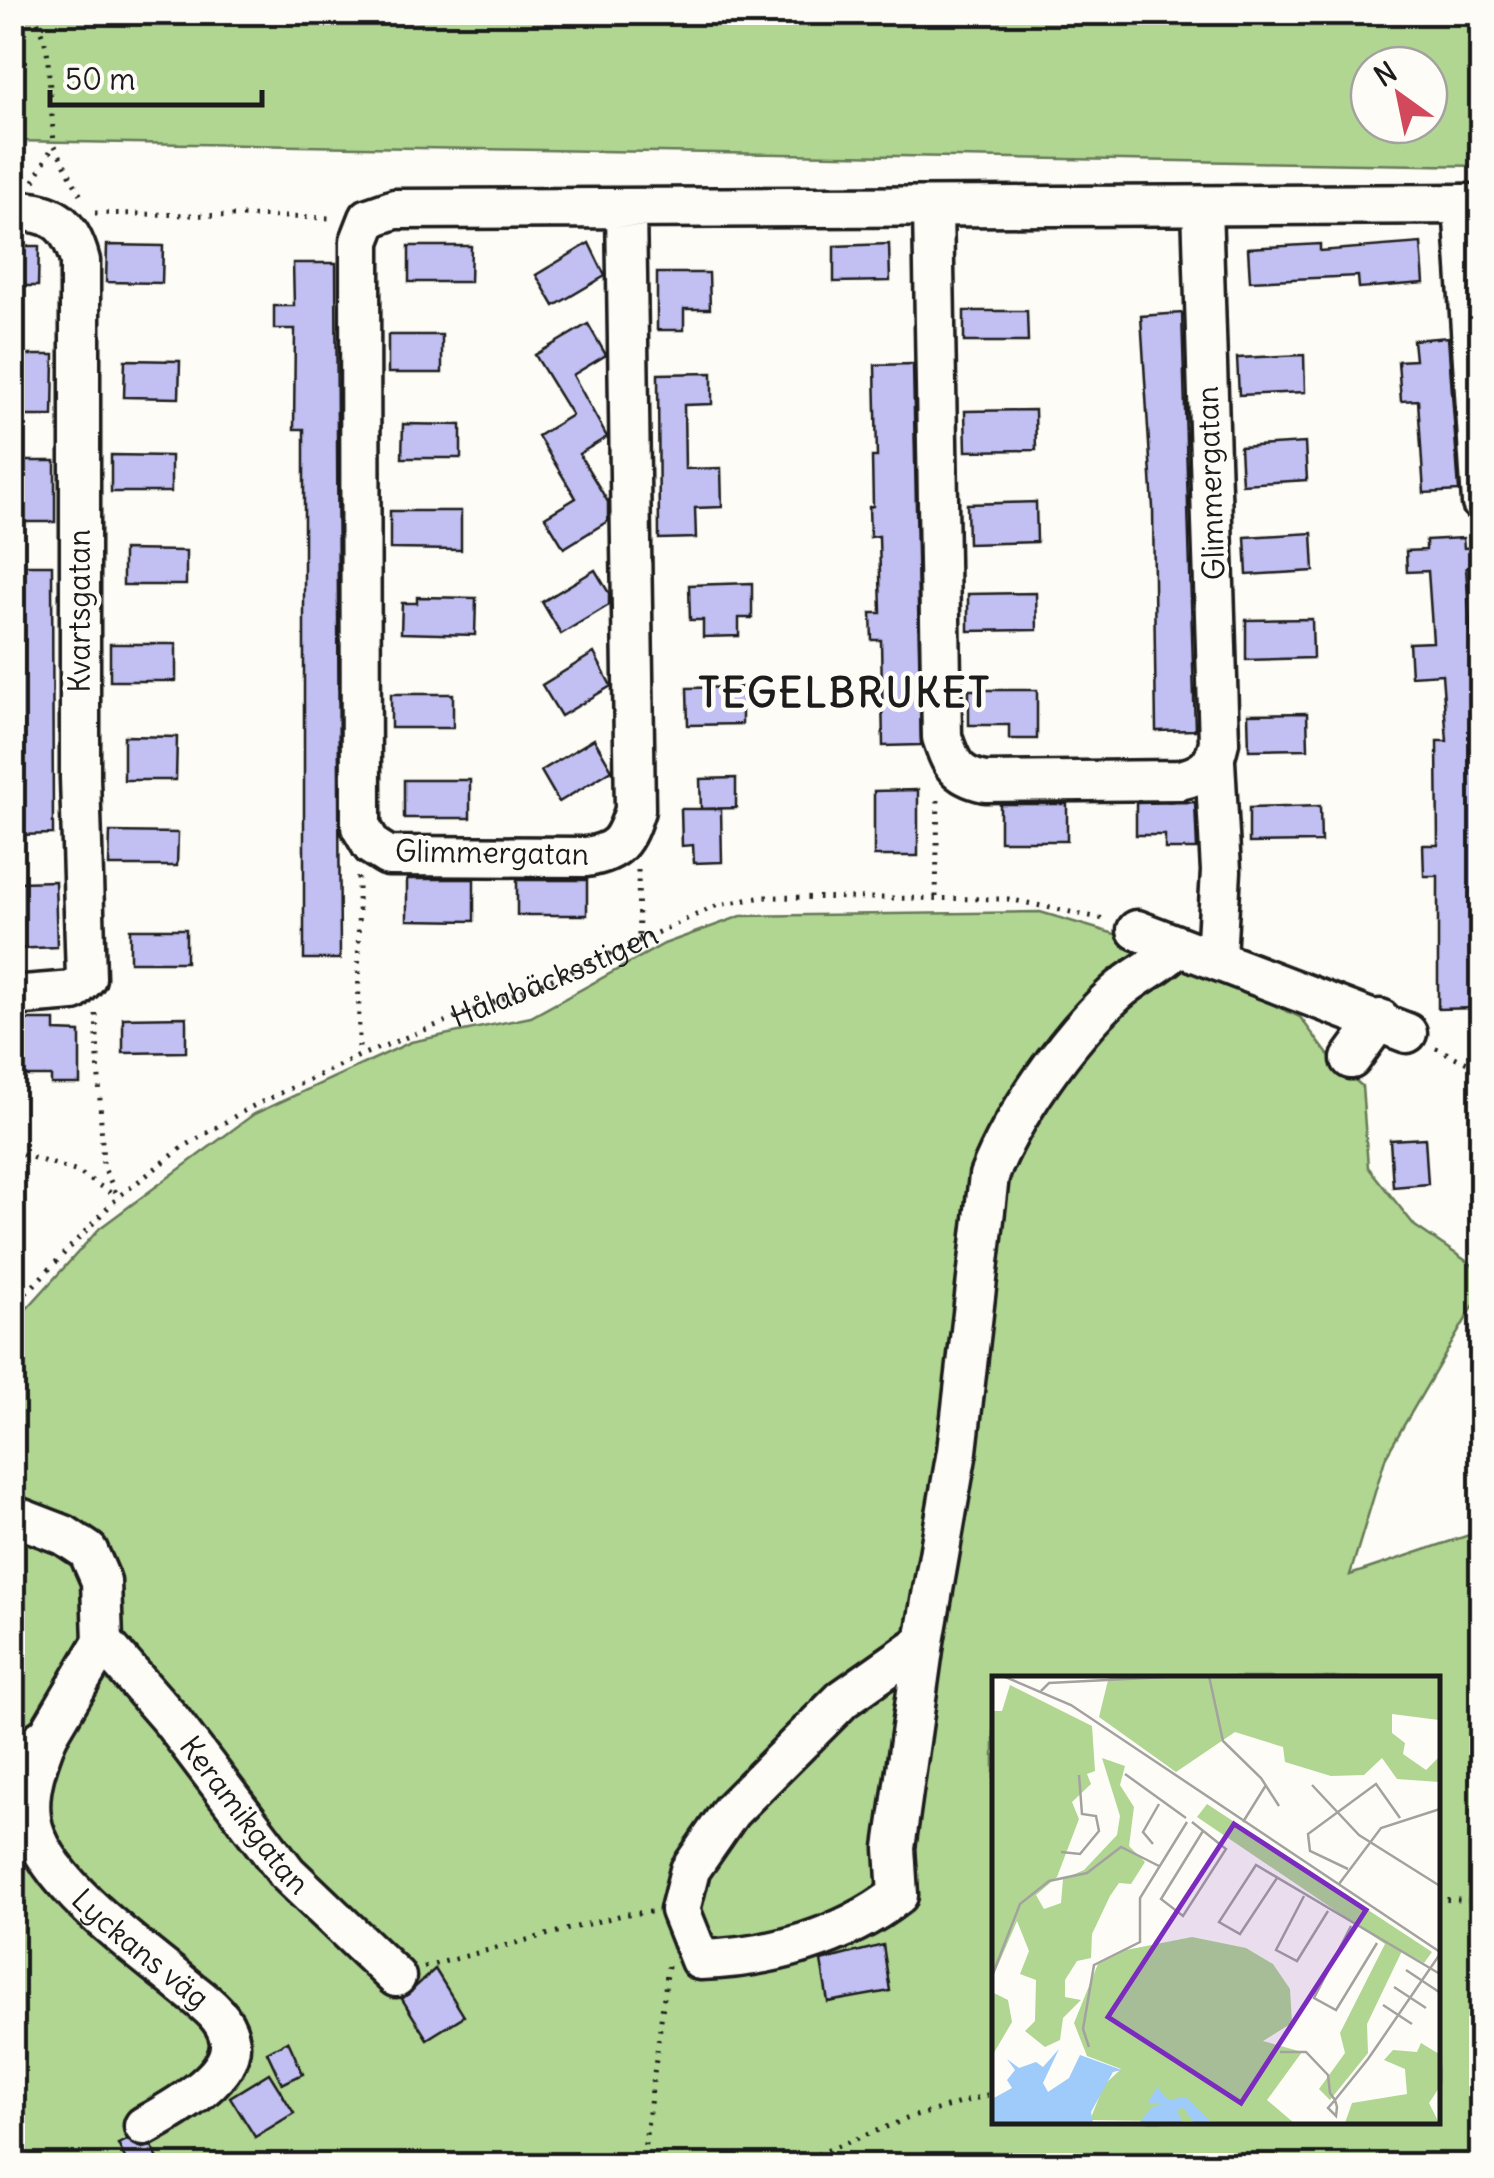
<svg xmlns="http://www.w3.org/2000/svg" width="1494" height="2178" viewBox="0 0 1494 2178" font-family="Delius,sans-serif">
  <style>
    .green { fill: #b0d692; stroke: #667957; stroke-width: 2.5; fill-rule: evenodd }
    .building { fill: #c2c0f3; stroke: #1c1c1c; stroke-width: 2.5 }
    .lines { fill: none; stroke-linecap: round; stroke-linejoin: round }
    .minor-casing { stroke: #1c1c1c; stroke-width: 45 }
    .path { stroke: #1c1c1c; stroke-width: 5; stroke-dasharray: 2.5 8; stroke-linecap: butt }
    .minor { stroke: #fdfcf7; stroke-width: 38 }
    .labels { text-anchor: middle; stroke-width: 9; stroke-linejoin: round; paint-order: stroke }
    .street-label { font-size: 30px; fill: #1c1c1c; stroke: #fdfcf7 }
    .district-label { font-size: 40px; font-weight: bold; letter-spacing: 2.5px; fill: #1c1c1c; stroke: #fdfcf7 }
    .inset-road { fill: none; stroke: #a3a29f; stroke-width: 2.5 }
    .view { fill: #7b2cbf; fill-opacity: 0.15; stroke: #7b2cbf; stroke-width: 5 }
    .inset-edge { fill: none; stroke: #1c1c1c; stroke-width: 5 }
  </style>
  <rect width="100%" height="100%" fill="#fdfcf7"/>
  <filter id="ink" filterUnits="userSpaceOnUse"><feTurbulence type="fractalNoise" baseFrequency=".01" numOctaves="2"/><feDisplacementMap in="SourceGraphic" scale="20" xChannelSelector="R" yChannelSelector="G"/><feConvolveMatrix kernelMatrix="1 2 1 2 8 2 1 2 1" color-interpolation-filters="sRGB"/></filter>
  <g filter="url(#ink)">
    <g class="green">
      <path d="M13 12 1481 13V166L13 141ZM1369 65H1429V125H1369Z"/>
      <path d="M1040 912 1125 937 1300 1017 1335 1064 1362 1086 1368 1167 1415 1226 1481 1271V1293L1386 1456 1350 1575 1481 1531V2165L13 2166V1324L100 1228 254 1114 411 1042 531 1017 664 944 741 916ZM994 1678H1436V2120H994Z"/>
    </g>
    <g class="building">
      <polygon points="589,243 605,276 554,306 536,275"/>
      <polygon points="1421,243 1424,283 1359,288 1358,276 1250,281 1248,248 1320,244 1320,251"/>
      <polygon points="889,244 890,281 834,282 834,246"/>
      <polygon points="107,245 163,246 162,283 106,282"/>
      <polygon points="12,246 39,246 38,286 12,286"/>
      <polygon points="409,246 471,246 470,282 409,282"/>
      <polygon points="293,263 336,263 340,959 304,959 304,429 294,429 295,329 274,329 274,306 294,306"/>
      <polygon points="657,273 709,273 710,309 684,309 684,330 657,330"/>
      <polygon points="964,311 1027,311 1028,342 964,342"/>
      <polygon points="1182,313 1195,730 1156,731 1153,508 1141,316"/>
      <polygon points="588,324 606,355 573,375 607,437 579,454 608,502 608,521 564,548 545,517 576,498 538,436 572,415 535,355"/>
      <rect x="388" y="335" width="54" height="38"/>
      <polygon points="1448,337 1459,491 1424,493 1418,400 1401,401 1398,361 1415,360 1413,340"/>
      <polygon points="18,355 54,355 53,416 17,416"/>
      <polygon points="1304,355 1305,392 1239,395 1237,358"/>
      <polygon points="125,360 180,361 179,398 124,397"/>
      <polygon points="913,364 921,745 883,746 881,640 872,640 871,613 881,613 879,536 870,537 869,507 873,506 872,457 877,457 875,365"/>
      <polygon points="712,373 712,404 684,405 685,469 721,468 722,507 695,508 696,538 659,539 658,374"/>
      <polygon points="1035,410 1036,450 966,451 965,411"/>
      <polygon points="403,424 461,425 461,458 402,458"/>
      <polygon points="1305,443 1307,480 1242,484 1240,447"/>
      <polygon points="111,455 171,456 171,492 111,492"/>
      <rect x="17" y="461" width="38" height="61"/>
      <polygon points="1036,502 1037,542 968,544 967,504"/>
      <polygon points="390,511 461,511 461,550 390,549"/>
      <polygon points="1312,533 1314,571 1247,575 1245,537"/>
      <polygon points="1463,538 1464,548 1474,547 1475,567 1466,568 1476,708 1477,1008 1438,1009 1438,876 1424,876 1423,845 1438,845 1437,741 1447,741 1442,674 1411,676 1409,643 1433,642 1428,571 1407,572 1406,551 1426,550 1426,540"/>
      <polygon points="123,550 186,551 186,585 123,585"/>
      <polygon points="18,565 52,565 53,834 18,835"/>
      <polygon points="595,570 609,593 609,605 561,634 542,602"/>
      <polygon points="752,583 752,618 739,618 739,636 703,637 703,620 690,620 689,585"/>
      <polygon points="1036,593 1037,630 968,631 968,594"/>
      <polygon points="417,597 476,598 475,635 401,633 402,603 417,603"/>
      <polygon points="1312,619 1313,658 1246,660 1246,620"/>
      <rect x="110" y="644" width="66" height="37"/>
      <polygon points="594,653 611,686 561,716 542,685"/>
      <polygon points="742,687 742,724 688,725 687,688"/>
      <polygon points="969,690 1037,690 1037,739 1009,739 1009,725 969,725"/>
      <rect x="391" y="694" width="62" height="34"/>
      <polygon points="1307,713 1308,749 1249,750 1248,714"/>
      <polygon points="124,736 177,737 176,780 124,780"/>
      <polygon points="594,739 612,770 559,802 541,771"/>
      <polygon points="736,778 736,808 701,809 700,779"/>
      <rect x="404" y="780" width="66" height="38"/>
      <polygon points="918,790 918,856 874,856 874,791"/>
      <polygon points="1195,802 1197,849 1165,849 1165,835 1136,835 1136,803"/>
      <rect x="1000" y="804" width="67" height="37"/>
      <polygon points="1320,806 1321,842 1249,843 1249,808"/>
      <polygon points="681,809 721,809 722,862 694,863 693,845 682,846"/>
      <polygon points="110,832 178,833 177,866 109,866"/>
      <polygon points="407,879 474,879 474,921 407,920"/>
      <rect x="517" y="880" width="70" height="35"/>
      <polygon points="55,881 57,947 12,949 12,919 20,919 19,882"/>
      <rect x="130" y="929" width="56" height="33"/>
      <polygon points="186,1017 186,1052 123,1053 123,1018"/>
      <polygon points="12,1020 55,1020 55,1031 80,1032 80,1084 51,1084 51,1076 12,1076"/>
      <polygon points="1425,1138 1428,1184 1393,1187 1390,1140"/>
      <polygon points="883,1945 890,1991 828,2002 821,1961"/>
      <polygon points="435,1969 464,2016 427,2039 402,1999"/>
      <polygon points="288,2041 303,2074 282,2084 267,2052"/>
      <polygon points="269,2073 294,2113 255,2137 230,2097"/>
      <polygon points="127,2140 143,2148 152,2146 161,2166 129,2166 118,2144"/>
    </g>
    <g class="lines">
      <defs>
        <g id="minor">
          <polyline points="1463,204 1482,503"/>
          <path d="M933 207 942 737C951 764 956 776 985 782L1179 780C1204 775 1214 766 1219 742L1202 206"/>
          <path d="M626 208 635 810C625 841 619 852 586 857L388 856 372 846 361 827 360 241 369 218 395 209 1482 204"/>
          <path d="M12 211C53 210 70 223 80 261V778L86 978 73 991 12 996"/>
          <polyline points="1215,761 1221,871 1216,957"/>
          <polyline points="1137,930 1407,1033"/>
          <polyline points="1351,1059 1380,1019"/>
          <path id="s2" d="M12 1515 64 1535 88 1551 101 1581 103 1642 171 1720 287 1873 396 1977"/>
          <path d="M924 1642 843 1699 731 1811 690 1870 680 1910 700 1960C770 1958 843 1938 898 1895L895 1848 924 1642 957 1451 989 1176C1013 1115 1067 1038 1116 993 1135 975 1159 966 1178 947"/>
          <path id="s3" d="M48 1735C38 1761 27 1789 31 1818 40 1881 138 1947 184 1986 201 2000 224 2014 229 2037 239 2075 171 2111 144 2126"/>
          <polyline points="28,1749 48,1735 103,1642"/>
        </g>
      </defs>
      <use href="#minor" class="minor-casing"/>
      <g class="path">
        <polyline points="34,12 47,48 54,144 83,200"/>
        <polyline points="34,181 54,144"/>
        <polyline points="95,213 334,218"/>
        <polyline points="638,870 639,942"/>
        <polyline points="358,877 359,1055"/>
        <polyline points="936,897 938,795"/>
        <polyline points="96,1014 103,1166 118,1197"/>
        <polyline points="1436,1048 1482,1070"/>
        <polyline points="12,1151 78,1172 114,1195"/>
        <path id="s1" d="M12 1308 118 1197 182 1148 247 1109 359 1056 575 970 718 905 763 897 1008 899 1109 920"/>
        <polyline points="1436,1899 1482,1901"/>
        <polyline points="424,1967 626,1914 651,1912"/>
        <polyline points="642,2166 668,1966"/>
        <polyline points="788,2166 909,2118 994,2093"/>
      </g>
      <use href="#minor" class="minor"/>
    </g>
  </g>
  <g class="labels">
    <g class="street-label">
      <text transform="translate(1211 483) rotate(-92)" y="10">Glimmergatan</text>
      <text transform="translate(80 611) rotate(-90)" y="10">Kvartsgatan</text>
      <text transform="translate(492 853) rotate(1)" y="10">Glimmergatan</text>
      <text dy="10" stroke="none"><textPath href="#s1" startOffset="645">Hålabäcksstigen</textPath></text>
      <text dy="10" stroke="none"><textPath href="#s2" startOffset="402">Keramikgatan</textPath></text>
      <text dy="10" stroke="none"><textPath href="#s3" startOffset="260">Lyckans väg</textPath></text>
    </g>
    <g class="district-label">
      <text x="845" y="707">TEGELBRUKET</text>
    </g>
  </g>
  <g transform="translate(992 1676)">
    <rect width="448" height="448" fill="#fdfcf7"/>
    <path d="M117 0H447V44L400 38V57L413 67 411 78 434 94 447 81V106L405 103 390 82 372 99 339 100 293 86 291 71 243 56 184 96 107 41ZM18 9 100 50 103 95 95 98 99 108 80 126 87 143 65 201 44 219 52 233 69 227 71 203 92 194 125 159 128 140 110 82 133 90 128 109 142 131 137 170 153 186 139 208 127 207 118 220 100 258 99 282 85 285 73 304V321L89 324 71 342 68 364 53 371 33 355 43 345 44 304 28 298 37 275 25 245 0 303V35H10ZM215 128 440 276 432 287 410 275 375 348 376 377 338 424 327 413 353 377 348 357 393 268 205 141ZM200 261 254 272 281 288 298 313 300 347 271 365 310 376 275 424 302 447 98 444 112 409 129 393 95 380 82 347 106 288 134 274ZM0 316 16 324 20 346 0 380ZM429 367 447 378V412L437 427 447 447H353L360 427 415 418 413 393 392 384 401 374 425 376Z" fill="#b0d692"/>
    <path d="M67 373 51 407 56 416 77 402 88 379 130 394 121 396 99 436 101 447H117H0V423L20 412 15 404 23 394 15 383 27 392 44 386 51 391ZM165 411 176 424 194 421 220 447H202L191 431 185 435 191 447H147L160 431 172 429 156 427Z" fill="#9ecbf9"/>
    <path class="inset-road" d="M11 0 79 29 448 276M217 0 231 65 269 102 287 130M49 15 57 7 193 0M133 98 194 142M320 109 367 159 448 210M200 146 234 173 191 240 169 223 211 155M251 146 274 109M161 168 151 156 167 128M69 176 88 178 107 155 104 140 90 138 87 99M356 193 318 175 316 158 384 108 408 142M285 202 248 258 227 246 264 189 448 298M347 208 389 152 448 133M312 220 284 274 305 285 336 235M359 250 322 322 344 334 385 267M414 294 447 316M0 300 28 228 57 205 95 197 129 171 167 190M402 311 434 332M391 329 420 348M97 371 91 353 102 289 148 266V222L195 146M288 376H314L336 399 338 417 343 424 345 431 344 440 336 432 343 424 376 383 385 370 448 278"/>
    <path class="view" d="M242 148 374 234 249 427 116 341Z"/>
    <rect width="448" height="448" class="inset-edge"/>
  </g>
  <rect width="1494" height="2178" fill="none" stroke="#fdfcf7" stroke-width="50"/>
  <rect x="25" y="25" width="1444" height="2128" fill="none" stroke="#1c1c1c" stroke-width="4" filter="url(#ink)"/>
  <g transform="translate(1399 95) rotate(327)"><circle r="48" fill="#fdfcf7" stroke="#a3a29f" stroke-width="2.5"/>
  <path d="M0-8L18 38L0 25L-18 38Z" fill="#d1495b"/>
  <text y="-15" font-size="28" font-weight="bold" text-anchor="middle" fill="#1c1c1c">N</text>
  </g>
  <path d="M50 90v15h212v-15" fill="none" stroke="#1c1c1c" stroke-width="5"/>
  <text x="65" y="90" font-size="30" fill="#1c1c1c" stroke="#fdfcf7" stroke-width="8" paint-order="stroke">50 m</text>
</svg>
